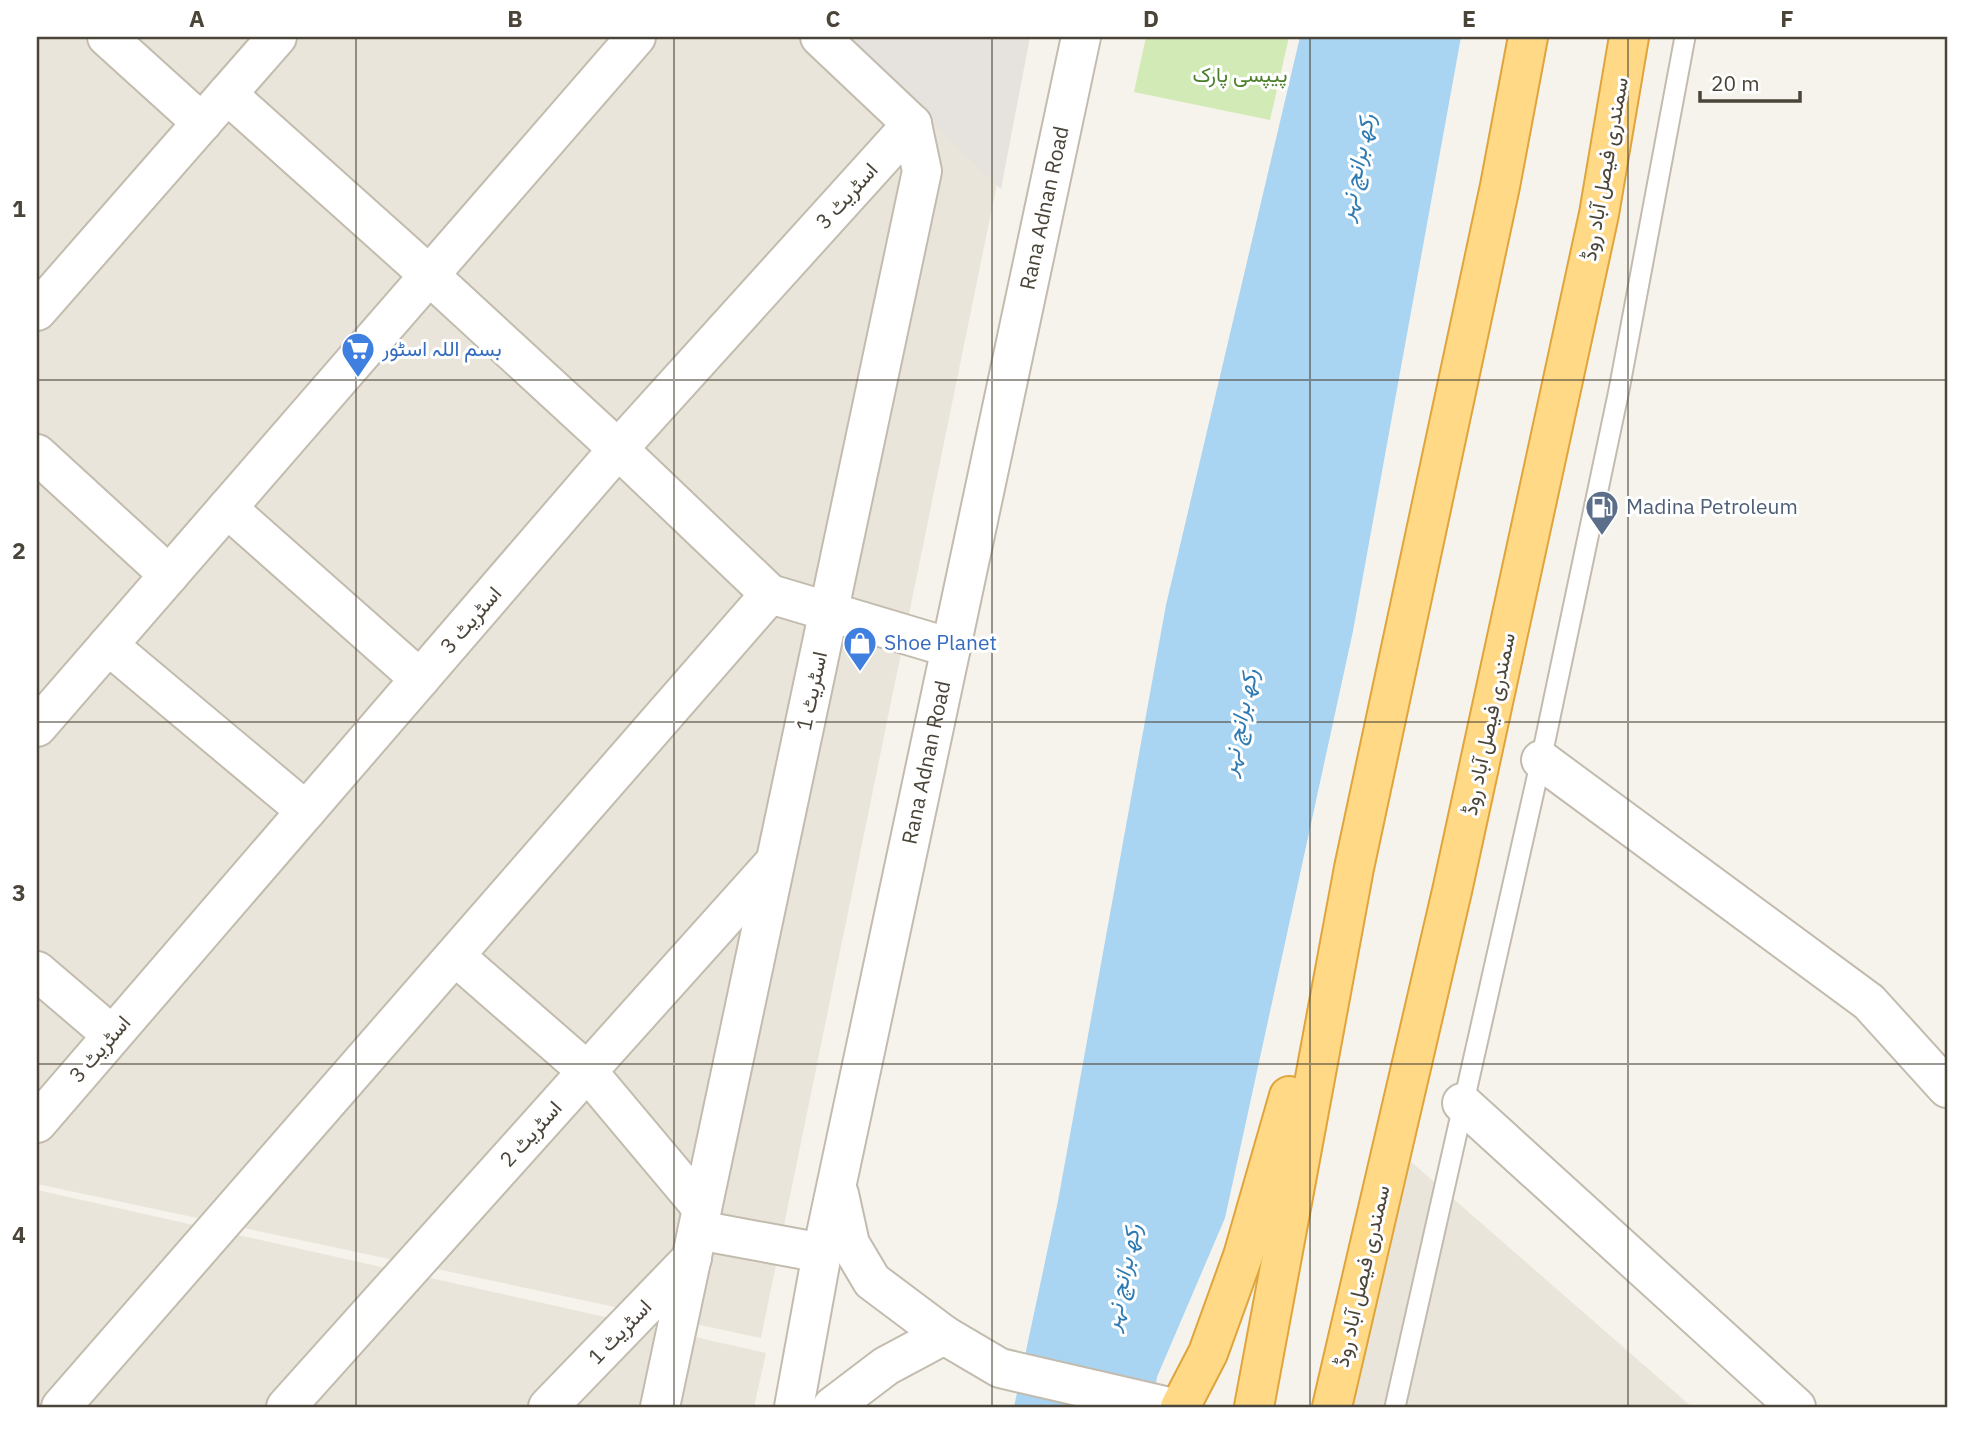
<svg xmlns="http://www.w3.org/2000/svg" width="1984" height="1444" viewBox="0 0 1984 1444" font-family="'IBM Plex Sans',Vazirmatn,sans-serif">
  <style>
    .residential { fill: #eae5da }
    .industrial { fill: #e6e2dd }
    .green { fill: #d2eab5 }
    .water { fill: #a9d4f2 }
    .lines { fill: none; stroke-linecap: round; stroke-linejoin: round }
    .service-casing { stroke: #c2bbae; stroke-width: 23 }
    .minor-casing { stroke: #c2bbae; stroke-width: 42 }
    .tertiary-casing { stroke: #c2bbae; stroke-width: 42 }
    .trunk-casing { stroke: #e0a43c; stroke-width: 42 }
    .service { stroke: #fff; stroke-width: 19 }
    .minor { stroke: #fff; stroke-width: 38 }
    .tertiary { stroke: #fff; stroke-width: 38 }
    .trunk { stroke: #ffd985; stroke-width: 38 }
    .grid { fill: none; stroke: #4b4439; stroke-width: 2; stroke-opacity: 0.55 }
    .labels { text-anchor: middle; stroke-width: 6; stroke-linejoin: round; paint-order: stroke }
    .park-label { font-size: 21px; fill: #4a7f2a; stroke: #fff }
    .street-label { font-size: 21px; fill: #4b4439; stroke: #fff }
    .shop-label { font-size: 21px; fill: #366cbe; stroke: #fff; text-anchor: start }
    .service-label { font-size: 21px; fill: #4e5e75; stroke: #fff; text-anchor: start }
    .water-label { font-size: 23px; font-style: italic; fill: #2e7ab2; stroke: #fff }
    .neatline { fill: none; stroke: #4b4439; stroke-width: 2.5 }
    .grid-label { font-size: 23px; text-anchor: middle; font-weight: bold; fill: #4b4439 }
  </style>
  <rect width="100%" height="100%" fill="#f6f3ec"/>
  <g class="residential">
    <polygon points="37,37 1027,37 761,1338 37,1184"/>
    <polygon points="1402,1154 1692,1407 1351,1407"/>
    <polygon points="37,1190 766,1353 754,1407 37,1407"/>
  </g>
  <polygon class="industrial" points="841,37 1030,37 1001,189"/>
  <polygon class="green" points="1146,37 1289,37 1270,120 1134,92"/>
  <polygon class="water" points="1300,37 1461,37 1353,631 1225,1218 1157,1377 1152,1407 1014,1407 1058,1201 1166,605"/>
  <g class="lines">
    <defs>
      <polyline id="service" points="1395,1407 1541,760 1619,390 1685,37"/>
      <g id="minor">
        <polyline points="107,37 202,123"/>
        <polyline points="227,94 429,275 618,449 770,594 951,648"/>
        <polyline points="37,311 277,37"/>
        <polyline points="37,454 169,575"/>
        <polyline points="227,508 420,679"/>
        <polyline points="108,645 306,811"/>
        <polyline points="37,727 636,37"/>
        <polyline points="1541,760 1869,1002 1947,1088"/>
        <polyline points="455,956 587,1071 702,1208"/>
        <polyline points="37,971 112,1035"/>
        <polyline points="1462,1103 1796,1407"/>
        <polyline points="37,1123 618,449 912,124"/>
        <polyline points="698,1230 822,1253"/>
        <polyline points="61,1407 770,594"/>
        <polyline points="286,1407 775,862"/>
        <polyline points="548,1407 692,1258"/>
        <polyline points="660,1407 922,171 912,124"/>
      </g>
      <g id="tertiary">
        <polyline points="820,37 912,124"/>
        <polyline points="944,1335 1000,1368 1169,1407"/>
        <path id="s1" d="M794 1407 822 1253 1081 37"/>
        <polyline points="832,1407 886,1366 944,1335 872,1281 850,1244 839,1194"/>
      </g>
      <g id="trunk">
        <polyline points="1180,1407 1208,1353 1243,1256 1289,1096"/>
        <polyline points="1254,1407 1354,868 1500,186 1528,37"/>
        <polyline points="1332,1407 1452,891 1599,214 1629,37"/>
      </g>
    </defs>
    <use href="#service" class="service-casing"/>
    <use href="#minor" class="minor-casing"/>
    <use href="#tertiary" class="tertiary-casing"/>
    <use href="#trunk" class="trunk-casing"/>
    <use href="#service" class="service"/>
    <use href="#minor" class="minor"/>
    <use href="#tertiary" class="tertiary"/>
    <use href="#trunk" class="trunk"/>
  </g>
  <path class="grid" d="M356 37V1407M674 37V1407M992 37V1407M1310 37V1407M1628 37V1407M37 380H1947M37 722H1947M37 1064H1947"/>
  <defs>
    <symbol id="supermarket-pin" viewBox="-11 -11 22 30"><path d="M0 17L-7.5 6A9.5 9.5 0 1 1 7.5 6Z" fill="#3f7fe0" stroke="#fff"/><path d="M-6-5.5h2.5l.6 2H6L4.5 2H-2.5L-4.4-4H-6ZM-1.5 3.2a1.3 1.3 0 1 0 .1 0ZM3 3.2a1.3 1.3 0 1 0 .1 0Z" fill="#fff"/></symbol>
    <symbol id="fuel-pin" viewBox="-11 -11 22 30"><path d="M0 17L-7.5 6A9.5 9.5 0 1 1 7.5 6Z" fill="#5c6f8a" stroke="#fff"/><path d="M-5.5-6h7V0h2V4h1.3V-2.5L3-4.5l.8-.8L6-3V5H2.5V1h-1V6h-7ZM-4.2-4.7v3.2H.2V-4.7Z" fill="#fff"/></symbol>
    <symbol id="shop-pin" viewBox="-11 -11 22 30"><path d="M0 17L-7.5 6A9.5 9.5 0 1 1 7.5 6Z" fill="#3f7fe0" stroke="#fff"/><path d="M-5-2.5h2.3a2.7 3.5 0 0 1 5.4 0H5L5.5 6h-11ZM-1.5-2.5h3a1.5 2.3 0 0 0-3 0Z" fill="#fff"/></symbol>
  </defs>
  <g fill-rule="evenodd">
    <use href="#supermarket-pin" x="339" y="330" width="38" height="52"/>
    <use href="#fuel-pin" x="1583" y="488" width="38" height="52"/>
    <use href="#shop-pin" x="841" y="624" width="38" height="52"/>
  </g>
  <g class="labels">
    <g class="park-label">
      <text x="1240" y="82">پیپسی پارک</text>
    </g>
    <g class="street-label">
      <text transform="translate(1605 169) rotate(-80)" y="7">سمندری فیصل آباد روڈ</text>
      <text transform="translate(847 196) rotate(-48)" y="7">اسٹریٹ 3</text>
      <text dy="7" stroke="none"><textPath href="#s1" startOffset="1225">Rana Adnan Road</textPath></text>
      <text transform="translate(471 620) rotate(-49)" y="7">اسٹریٹ 3</text>
      <text transform="translate(812 691) rotate(-78)" y="7">اسٹریٹ 1</text>
      <text transform="translate(1489 724) rotate(-78)" y="7">سمندری فیصل آباد روڈ</text>
      <text dy="7" stroke="none"><textPath href="#s1" startOffset="658">Rana Adnan Road</textPath></text>
      <text transform="translate(100 1049) rotate(-49)" y="7">اسٹریٹ 3</text>
      <text transform="translate(531 1134) rotate(-48)" y="7">اسٹریٹ 2</text>
      <text transform="translate(1362 1276) rotate(-77)" y="7">سمندری فیصل آباد روڈ</text>
      <text transform="translate(620 1332) rotate(-46)" y="7">اسٹریٹ 1</text>
    </g>
    <g class="shop-label">
      <text x="382" y="356">بسم اللہ اسٹور</text>
      <text x="884" y="650">Shoe Planet</text>
    </g>
    <g class="service-label">
      <text x="1626" y="514">Madina Petroleum</text>
    </g>
    <g class="water-label">
      <text transform="translate(1356 167) rotate(-78)" y="8">رکھ برانچ نہر</text>
      <text transform="translate(1239 722) rotate(-78)" y="8">رکھ برانچ نہر</text>
      <text transform="translate(1122 1277) rotate(-78)" y="8">رکھ برانچ نہر</text>
    </g>
  </g>
  <rect width="1984" height="1444" fill="none" stroke="#ffffff" stroke-width="77"/>
  <path d="M1700 91v10h100v-10" fill="none" stroke="#4b4439" stroke-width="3.5"/>
  <text x="1711" y="91" font-size="21" fill="#4b4439" stroke="#ffffff" stroke-width="5" paint-order="stroke">20 m</text>
  <rect x="38" y="38" width="1908" height="1368" class="neatline"/>
  <g class="grid-label">
    <text x="197" y="27">A</text>
    <text x="515" y="27">B</text>
    <text x="833" y="27">C</text>
    <text x="1151" y="27">D</text>
    <text x="1469" y="27">E</text>
    <text x="1787" y="27">F</text>
    <text x="19" y="217">1</text>
    <text x="19" y="559">2</text>
    <text x="19" y="901">3</text>
    <text x="19" y="1243">4</text>
  </g>
</svg>
